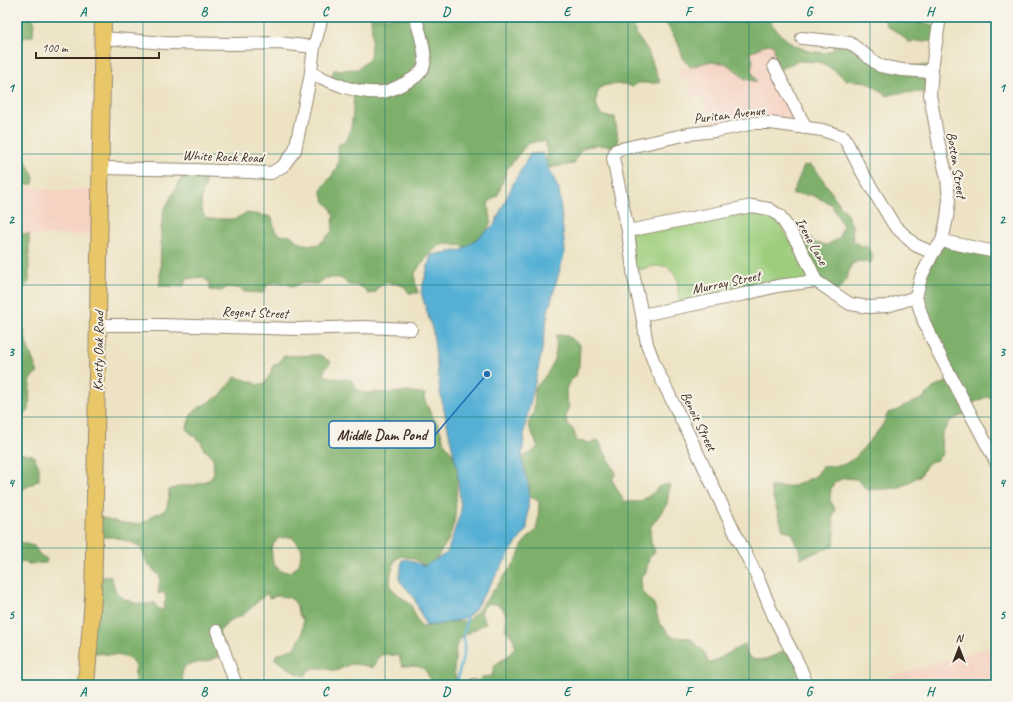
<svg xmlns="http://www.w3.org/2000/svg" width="1013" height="702" viewBox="0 0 1013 702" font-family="Caveat,sans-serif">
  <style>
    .built { fill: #f5d2c2 }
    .green { fill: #9dcd7d; stroke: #6c7c4e }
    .forest { fill: #7eb06c; stroke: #5c6d45; fill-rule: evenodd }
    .water { fill: #57b0d5; stroke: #496d7a }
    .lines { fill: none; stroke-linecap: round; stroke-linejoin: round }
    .stream { stroke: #57b0d5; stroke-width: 2.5 }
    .minor-casing { stroke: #948671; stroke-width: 14 }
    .major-casing { stroke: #948671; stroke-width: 18 }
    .minor { stroke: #fff; stroke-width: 12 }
    .major { stroke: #e9c769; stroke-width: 16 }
    .grid { fill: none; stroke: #0f766e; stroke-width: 1; stroke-opacity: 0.55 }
    .labels { text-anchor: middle; stroke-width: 4; stroke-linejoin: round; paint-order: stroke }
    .street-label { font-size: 14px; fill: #3b2a1e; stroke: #f7f3e8 }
    .leader { fill: none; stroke: #1f6fb2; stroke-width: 1.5 }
    .callout-dot { fill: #1f6fb2; stroke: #f7f3e8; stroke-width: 1.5 }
    .callout { fill: #f7f3e8; stroke: #1f6fb2; stroke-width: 1.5 }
    .callout-label { font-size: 15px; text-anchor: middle; font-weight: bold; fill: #3b2a1e }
    .neatline { fill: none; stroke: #0f766e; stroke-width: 1.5 }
    .grid-label { font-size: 13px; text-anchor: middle; font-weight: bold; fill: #0f766e }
  </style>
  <rect width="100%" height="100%" fill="#f7f3e8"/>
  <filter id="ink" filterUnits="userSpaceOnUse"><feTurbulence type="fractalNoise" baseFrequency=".025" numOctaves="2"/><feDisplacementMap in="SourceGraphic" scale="8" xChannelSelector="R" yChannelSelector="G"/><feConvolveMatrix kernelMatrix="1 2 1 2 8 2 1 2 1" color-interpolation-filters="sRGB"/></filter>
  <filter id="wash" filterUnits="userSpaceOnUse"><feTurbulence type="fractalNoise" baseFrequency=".012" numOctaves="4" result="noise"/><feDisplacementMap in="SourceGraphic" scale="16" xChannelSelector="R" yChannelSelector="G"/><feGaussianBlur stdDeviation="0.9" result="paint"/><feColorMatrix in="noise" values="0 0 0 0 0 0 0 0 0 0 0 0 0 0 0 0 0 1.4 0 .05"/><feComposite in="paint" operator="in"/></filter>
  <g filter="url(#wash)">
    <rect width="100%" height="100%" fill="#ede3c4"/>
    <g class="built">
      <polygon points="767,44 773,45 774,47 775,66 804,122 711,128 709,110 702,98 691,97 690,85 692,80 681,81 676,72 678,68 690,67 707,62 725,63 734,69 745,79 757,81 751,70 753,61 750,53"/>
      <polygon points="17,185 50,190 68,191 82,190 101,191 100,235 29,235 17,234"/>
      <polygon points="992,647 996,658 996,685 876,685 874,681"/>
    </g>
    <polygon class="green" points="770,209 815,279 681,305 678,296 678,280 671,270 667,266 653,266 635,271 630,230"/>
    <g class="forest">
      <polygon points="24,17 31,17 34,20 33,36 17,39 17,20"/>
      <path d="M371 17H628L639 39 647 49 660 82 659 83H638L632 87C630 86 628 85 626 84 622 84 605 84 601 87 595 93 594 111 603 115 606 117 611 117 615 117L619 148C611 145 587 143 581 150 577 154 576 159 574 164L547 168 546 142 539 141 527 144 507 169 498 195 488 203 491 220 482 246 472 247 445 244 438 246 420 265 415 273V281L418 293H409L405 287 398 284 386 283 377 288 375 293 368 294C364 285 356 286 348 285L344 280 340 278H326L317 284 300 283 293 287C284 282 276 281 267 285L263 293 244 292 242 289 228 287 221 291 210 290 209 282 202 277 187 279 183 287 159 286 160 283 161 227 164 210 186 170H205V187L202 192 201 209 205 217 210 219H235L246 213 268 216 272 218 275 231 280 235 292 236 297 241 303 244 316 245 322 242 332 231 334 216 331 208 324 201 321 190C325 184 329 180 333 174 340 165 338 155 338 145 340 144 342 144 344 142 354 135 353 101 354 90L330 80 334 70 358 69 370 58 372 33Z"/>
      <polygon points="662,17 766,17 780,34 792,44 808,51 824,53 834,50 833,45 857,47 888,65 932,66 930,92 898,93 887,96 868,82 847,80 829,67 819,62 797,61 778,70 775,66 774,47 773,45 767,44 750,53 753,61 751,70 757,82 745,79 734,69 725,63 707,62 690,67 688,64 684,61 678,43"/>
      <polygon points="883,17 902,17 908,20 938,26 935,41 908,42 900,34 887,26"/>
      <polygon points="17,158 24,158 34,177 33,184 17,185"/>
      <polygon points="810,165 817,171 840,205 845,210 852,226 853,240 856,243 861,246 867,246 868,249 873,255 871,263 858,261 852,264 849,270 848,276 838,291 815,279 791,231 802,228 815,243 827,245 839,238 843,226 831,204 812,195 792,194 804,166"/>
      <polygon points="17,234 29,234 29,282 17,295"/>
      <polygon points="940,243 996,251 996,398 986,397 969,405 969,412 950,421 942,434 941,446 943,453 937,460 930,462 926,466 921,475 899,488 867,490 857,479 844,478 835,482 831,488 830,500 835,509 833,517 834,528 835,531 834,546 801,558 800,549 795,543 793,534 788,531 783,530 770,487 793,486 816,476 822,467 843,465 855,458 882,426 888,413 899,410 903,406 922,399 933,388 953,379 917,297"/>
      <polygon points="17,301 27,345 38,373 33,375 30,381 29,411 21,414 17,421"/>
      <path d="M556 335H566L580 345 579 365 576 376C565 382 564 396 569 406L566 414 567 424 573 429 577 441 592 443 598 440 616 473 612 480 624 501 639 502 652 494 658 487 667 484 670 485 667 504 650 528 651 543 655 551 649 558 646 573 641 577 642 592 654 604 660 625 665 628 668 633 673 637 690 638 704 652 709 664 745 644 747 655 755 660 766 659 790 649 808 685H472L475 684 483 677 492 676 495 665 508 656 515 647 513 638 505 629C508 622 506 609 499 605 496 604 491 604 489 603L482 609 481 614 486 623 462 637 456 646 454 673 459 685H432C425 665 423 666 402 666L399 656C382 654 380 651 373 668L363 665 351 664 336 671 327 669 316 668 309 670 305 676 296 673 275 659 276 655 295 648 302 635 303 620 298 613 297 606 294 601 288 597 277 596 269 598 267 593 252 607 243 615 228 621 225 626 219 632 224 655 208 661 186 665 182 672 183 685H134L135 682V666L128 657 122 656 89 652 94 576 111 577 116 592 122 598 138 604H150L154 602 158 609 163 610 166 598 164 592 158 594 160 579 159 575 148 565 141 548 133 543 114 537H95L96 516C111 520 144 532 152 515 169 512 168 505 169 490L181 486 195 485 211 479 214 472 213 458 208 452 204 450 201 442 186 429 191 415 200 407 220 396 235 377 253 382 257 385 265 383 270 375 273 366 280 362 283 356 320 355 331 362 325 369 324 375 333 378 352 380 356 389 364 393 413 392 425 394 424 397 425 401 431 414 438 424 444 442 458 462 455 519 449 539 434 562 425 566 413 558 401 556 395 560 391 573 390 584 392 589 411 605 420 626 425 627 448 622 467 621 479 609 516 561 524 542 536 530 538 521 539 501 530 497 525 493 521 458 531 453 538 447 528 424 534 411 535 388C551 371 558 359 556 335ZM292 537 302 549 299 565 290 572 281 571 273 564 271 548 278 538Z"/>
      <polygon points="17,453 33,455 39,467 39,480 27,487 17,492"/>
      <polygon points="17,539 22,543 34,546 40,555 47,559 46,563 28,564 24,562 17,562"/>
    </g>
    <path class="water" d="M542 153 559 190 565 251 548 312 541 356 525 426 522 459 529 489 527 529 515 545 473 612C461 623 442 624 426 626L413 596 399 580 402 560 407 559 424 566 447 553 461 511 457 469 440 392 433 332 421 292 431 255 462 250 494 225 514 182 530 154Z"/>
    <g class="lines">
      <polyline class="stream" points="457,685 459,672 464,653 464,634 467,618"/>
    </g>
  </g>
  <g filter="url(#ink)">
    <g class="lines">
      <defs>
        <g id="minor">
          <polyline points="940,17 932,68 930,95 939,145 947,178 949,200 947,218 942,241 933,253 921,277 916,297 924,322 938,352 996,462"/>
          <polyline points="103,38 165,43 232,44 279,43 314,47"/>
          <polyline points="802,38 850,43 880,66 902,70 932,72"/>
          <polyline points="774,66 806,128"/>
          <path d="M311 73C333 83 356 94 382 92 391 91 399 86 407 82 413 79 420 74 423 68 428 59 420 32 417 23"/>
          <polyline points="101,168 194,170 271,173 283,166 295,150 310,79 314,47 322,17"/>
          <polyline points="628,231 752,206 769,209 780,216 797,242 810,267 816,281 850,304 869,307 887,306 916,297"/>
          <polyline points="942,241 996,252"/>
          <polyline points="642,315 745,294 777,286 816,281"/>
          <polyline points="98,325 161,325 297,329 363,327 411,329"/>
          <polyline points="217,631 236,685"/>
          <polyline points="474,685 475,685"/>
          <polyline points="807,685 800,667 774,617 757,576 737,537 689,435 656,368 647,344 642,315 634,278 628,231 613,158 616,150 688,134 715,131 755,123 770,123 822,130 844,137 862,172 894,225 915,245 933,253"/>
        </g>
        <polyline id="major" points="86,685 93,598 94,557 103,17"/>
      </defs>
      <use href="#minor" class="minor-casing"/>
      <use href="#major" class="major-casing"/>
      <use href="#minor" class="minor"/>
      <use href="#major" class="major"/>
    </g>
  </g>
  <path class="grid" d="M143 17V685M264 17V685M385 17V685M506 17V685M628 17V685M749 17V685M870 17V685M17 154H996M17 285H996M17 417H996M17 548H996"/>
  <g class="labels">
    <g class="street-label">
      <text transform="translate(729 114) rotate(-7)" y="5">Puritan Avenue</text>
      <text transform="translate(223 156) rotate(2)" y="5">White Rock Road</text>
      <text transform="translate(957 165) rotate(81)" y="5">Boston Street</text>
      <text transform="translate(812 241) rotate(61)" y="5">Irene Lane</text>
      <text transform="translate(726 282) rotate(-12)" y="5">Murray Street</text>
      <text transform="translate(255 312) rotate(2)" y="5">Regent Street</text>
      <text transform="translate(98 351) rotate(-89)" y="5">Knotty Oak Road</text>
      <text transform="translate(699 421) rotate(64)" y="5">Benoit Street</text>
    </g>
  </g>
  <path class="leader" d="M487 374L435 435"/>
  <circle class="callout-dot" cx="487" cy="374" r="4"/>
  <rect class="callout" x="329" y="421" width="106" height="27" rx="4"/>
  <g class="callout-label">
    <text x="382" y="440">Middle Dam Pond</text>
  </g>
  <rect width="1013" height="702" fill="none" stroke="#f7f3e8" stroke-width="44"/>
  <g transform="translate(959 648)" stroke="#f7f3e8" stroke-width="3" paint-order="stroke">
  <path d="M0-3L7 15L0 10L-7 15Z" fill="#3b2a1e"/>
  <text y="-6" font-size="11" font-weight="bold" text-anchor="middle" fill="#3b2a1e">N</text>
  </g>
  <path d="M36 52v6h123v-6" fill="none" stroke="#3b2a1e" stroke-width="2"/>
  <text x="42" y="52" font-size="12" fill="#3b2a1e" stroke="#f7f3e8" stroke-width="3" paint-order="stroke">100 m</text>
  <rect x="22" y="22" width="969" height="658" class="neatline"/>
  <g class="grid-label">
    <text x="83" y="16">A</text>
    <text x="204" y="16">B</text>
    <text x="325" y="16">C</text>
    <text x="446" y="16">D</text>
    <text x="567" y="16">E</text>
    <text x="688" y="16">F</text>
    <text x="809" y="16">G</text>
    <text x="930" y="16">H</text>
    <text x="11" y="92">1</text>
    <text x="1002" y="92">1</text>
    <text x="11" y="224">2</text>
    <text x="1002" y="224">2</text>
    <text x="11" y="356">3</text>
    <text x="1002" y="356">3</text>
    <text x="11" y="487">4</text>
    <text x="1002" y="487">4</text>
    <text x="11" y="619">5</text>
    <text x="1002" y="619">5</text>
    <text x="83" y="696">A</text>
    <text x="204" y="696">B</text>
    <text x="325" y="696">C</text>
    <text x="446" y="696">D</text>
    <text x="567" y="696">E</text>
    <text x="688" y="696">F</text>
    <text x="809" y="696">G</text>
    <text x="930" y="696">H</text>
  </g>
</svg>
